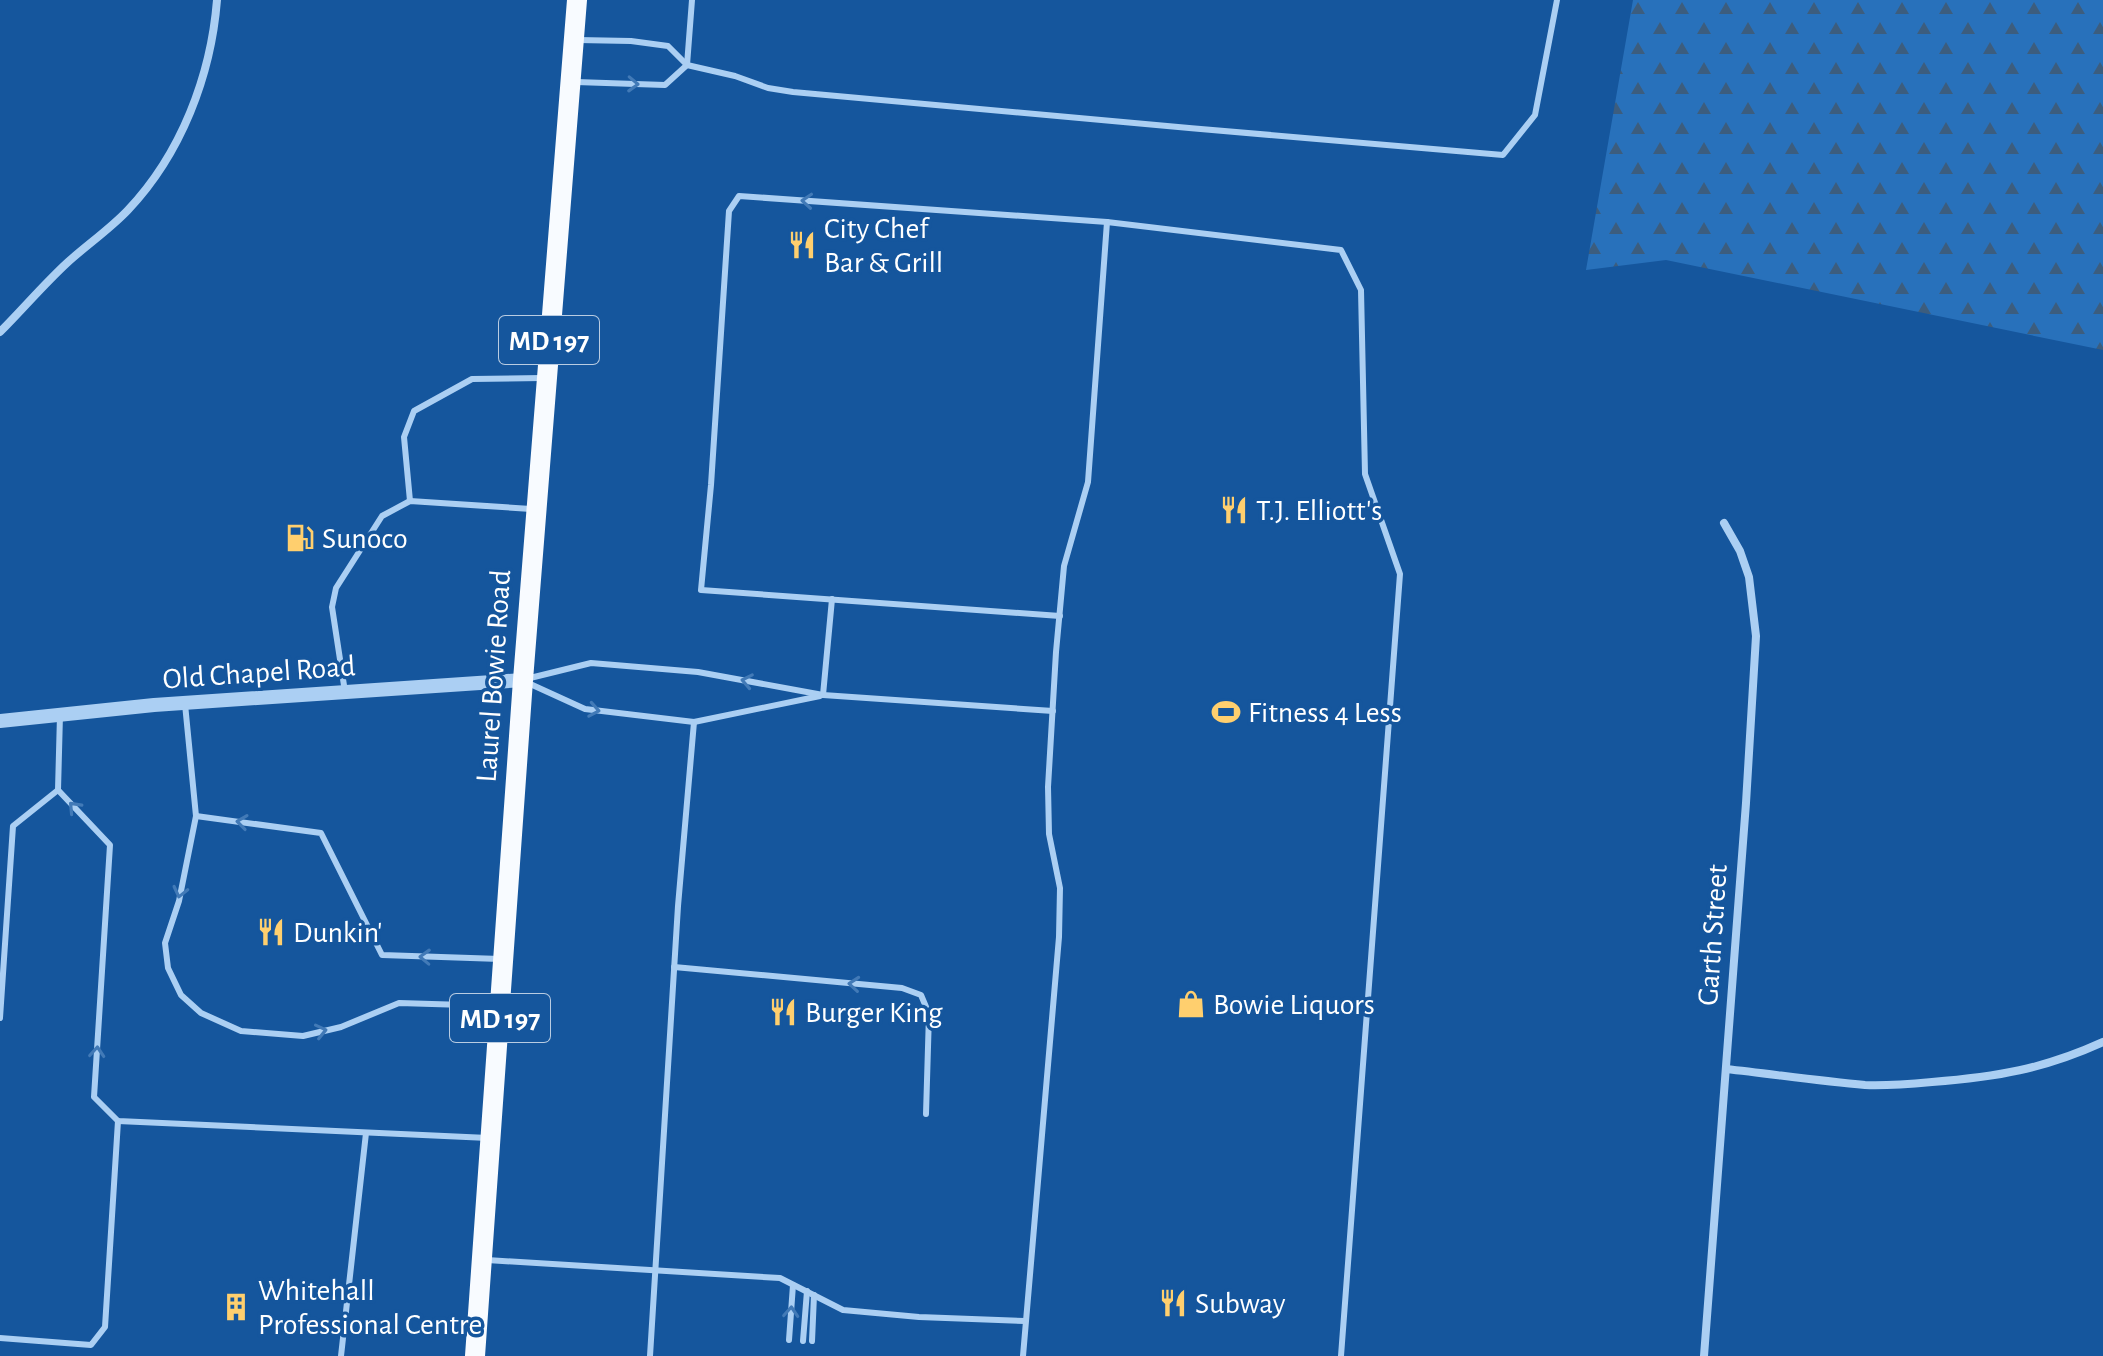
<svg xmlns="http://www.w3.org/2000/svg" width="2103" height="1356" viewBox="0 0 2103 1356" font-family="'Alegreya Sans',sans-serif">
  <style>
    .forest { fill: url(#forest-firs) }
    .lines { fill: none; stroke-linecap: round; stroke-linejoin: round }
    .service { stroke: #abcff3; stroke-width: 6 }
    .minor { stroke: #abcff3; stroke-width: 8 }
    .tertiary { stroke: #abcff3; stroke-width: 14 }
    .primary { stroke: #f8fbff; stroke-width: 20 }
    .oneway { stroke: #427ab7 }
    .labels { text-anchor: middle; stroke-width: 7; stroke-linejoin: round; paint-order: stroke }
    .shield { fill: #15569d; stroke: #b9cce2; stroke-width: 2 }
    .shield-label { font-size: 28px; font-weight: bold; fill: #fff }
    .poi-label { font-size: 30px; fill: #fff; stroke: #15569d; text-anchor: start }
    .street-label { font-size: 30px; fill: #fff; stroke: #15569d }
  </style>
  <defs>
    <pattern id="forest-firs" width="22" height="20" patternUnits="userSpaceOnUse" patternTransform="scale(2)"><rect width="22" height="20" fill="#2871bb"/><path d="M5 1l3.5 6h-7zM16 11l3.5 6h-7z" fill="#3c5d7e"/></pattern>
  </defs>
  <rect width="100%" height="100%" fill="#15569d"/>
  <polygon class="forest" points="1633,0 2103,0 2103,350 1666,260 1586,270"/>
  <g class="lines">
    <g class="service">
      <path d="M578 40 631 41 668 46 687 65 735 76 768 88 793 92C1030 113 1266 136 1503 155L1535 115 1557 0"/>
      <polyline points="576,82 665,85 687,65 692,0"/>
      <polyline points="410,501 404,437 414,411 472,379 542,378"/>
      <polyline points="1060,616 701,590 711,485 729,211 739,196 1107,222 1341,250 1361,290 1365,474 1400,574 1341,1356"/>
      <polyline points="526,679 591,663 698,672 823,695 1053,711"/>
      <polyline points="528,683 585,709 694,722 820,696"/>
      <polyline points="345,692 332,607 336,588 382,516 410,501 531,509"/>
      <polyline points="823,695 832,599"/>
      <polyline points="185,704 196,816 179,901 165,943 168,968 181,995 201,1013 241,1031 303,1036 341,1027 399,1003 498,1006"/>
      <polyline points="60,715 58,790 110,845 94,1097 118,1121 488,1138"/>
      <polyline points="196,816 321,833 382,955 500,959"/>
      <polyline points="674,967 902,988 921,995 929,1014 926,1114"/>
      <polyline points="0,1018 13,826 58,790"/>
      <polyline points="487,1260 780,1278 843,1310 919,1317 1025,1321"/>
      <polyline points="0,1338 91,1345 105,1327 118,1121"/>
      <polyline points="789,1340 793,1285"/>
      <polyline points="803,1341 807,1291"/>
      <polyline points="812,1341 814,1295"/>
      <polyline points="341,1356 366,1133"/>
      <polyline points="650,1356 678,906 694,722"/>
      <polyline points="1023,1356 1059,937 1060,888 1049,834 1048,787 1056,652 1064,566 1088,482 1107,222"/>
    </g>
    <g class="minor">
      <path d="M0 332C23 309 44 284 68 262 88 244 110 229 128 210 181 154 211 76 217 0"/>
      <path d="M1726 1069C1772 1074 1819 1081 1865 1085 1887 1086 1910 1084 1932 1082 1996 1077 2044 1069 2103 1042"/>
      <polyline points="1704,1356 1746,803 1756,636 1749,577 1740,551 1724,523"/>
    </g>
    <polyline class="tertiary" points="0,721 154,705 523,680"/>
    <polyline class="primary" points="475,1356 523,680 577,0"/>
  </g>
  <defs><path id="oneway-chevron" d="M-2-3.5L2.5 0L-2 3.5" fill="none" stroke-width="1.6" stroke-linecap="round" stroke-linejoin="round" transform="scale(2)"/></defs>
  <g class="oneway">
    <use href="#oneway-chevron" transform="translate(633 84) rotate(2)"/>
    <use href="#oneway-chevron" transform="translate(807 201) rotate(-176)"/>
    <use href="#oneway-chevron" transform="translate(747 681) rotate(-169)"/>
    <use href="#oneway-chevron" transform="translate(594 710) rotate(10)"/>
    <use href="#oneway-chevron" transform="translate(74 807) rotate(-133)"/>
    <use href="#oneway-chevron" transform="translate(242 822) rotate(-172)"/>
    <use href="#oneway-chevron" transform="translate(180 892) rotate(103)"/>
    <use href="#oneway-chevron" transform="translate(425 957) rotate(-178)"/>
    <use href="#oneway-chevron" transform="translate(854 984) rotate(-175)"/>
    <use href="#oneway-chevron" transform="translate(321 1031) rotate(-13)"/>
    <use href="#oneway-chevron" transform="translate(97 1052) rotate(-86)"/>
    <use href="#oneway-chevron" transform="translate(791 1312) rotate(-86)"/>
  </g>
  <defs>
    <symbol id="restaurant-bare" viewBox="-9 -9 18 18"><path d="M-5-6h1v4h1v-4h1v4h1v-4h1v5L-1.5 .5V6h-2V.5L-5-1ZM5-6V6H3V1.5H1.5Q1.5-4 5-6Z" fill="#ffcf6e" stroke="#15569d" stroke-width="2.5" paint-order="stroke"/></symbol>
    <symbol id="fuel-bare" viewBox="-9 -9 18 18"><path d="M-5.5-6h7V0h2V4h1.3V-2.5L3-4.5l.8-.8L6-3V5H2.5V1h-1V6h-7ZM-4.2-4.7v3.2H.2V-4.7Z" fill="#ffcf6e" stroke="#15569d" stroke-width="2.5" paint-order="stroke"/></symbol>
    <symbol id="stadium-bare" viewBox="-9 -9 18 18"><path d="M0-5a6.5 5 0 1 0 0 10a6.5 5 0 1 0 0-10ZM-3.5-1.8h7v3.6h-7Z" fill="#ffcf6e" stroke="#15569d" stroke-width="2.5" paint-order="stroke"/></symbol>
    <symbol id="shop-bare" viewBox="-9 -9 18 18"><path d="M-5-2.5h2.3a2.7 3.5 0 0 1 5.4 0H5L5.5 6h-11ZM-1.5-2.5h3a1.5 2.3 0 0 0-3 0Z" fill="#ffcf6e" stroke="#15569d" stroke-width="2.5" paint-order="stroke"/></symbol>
    <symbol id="building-bare" viewBox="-9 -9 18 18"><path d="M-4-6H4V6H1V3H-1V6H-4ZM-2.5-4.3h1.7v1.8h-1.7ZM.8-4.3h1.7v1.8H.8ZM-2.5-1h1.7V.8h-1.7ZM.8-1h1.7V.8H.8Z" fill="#ffcf6e" stroke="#15569d" stroke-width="2.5" paint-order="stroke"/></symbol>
  </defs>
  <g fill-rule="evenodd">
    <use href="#restaurant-bare" x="782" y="225" width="40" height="40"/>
    <use href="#restaurant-bare" x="1214" y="490" width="40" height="40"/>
    <use href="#fuel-bare" x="280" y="518" width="40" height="40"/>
    <use href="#stadium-bare" x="1206" y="692" width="40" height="40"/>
    <use href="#restaurant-bare" x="251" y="912" width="40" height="40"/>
    <use href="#shop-bare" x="1171" y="984" width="40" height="40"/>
    <use href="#restaurant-bare" x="763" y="992" width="40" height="40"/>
    <use href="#restaurant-bare" x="1153" y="1283" width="40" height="40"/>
    <use href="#building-bare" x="216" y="1287" width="40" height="40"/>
  </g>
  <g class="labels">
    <g class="shield">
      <rect x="499" y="316" width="100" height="48" rx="6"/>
      <rect x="450" y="994" width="100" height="48" rx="6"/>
    </g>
    <g class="shield-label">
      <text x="549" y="350">MD 197</text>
      <text x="500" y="1028">MD 197</text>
    </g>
    <g class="poi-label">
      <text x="824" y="238">City Chef<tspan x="824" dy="34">Bar &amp; Grill</tspan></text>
      <text x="1256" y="520">T.J. Elliott's</text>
      <text x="322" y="548">Sunoco</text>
      <text x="1248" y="722">Fitness 4 Less</text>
      <text x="293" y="942">Dunkin'</text>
      <text x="1213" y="1014">Bowie Liquors</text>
      <text x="805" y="1022">Burger King</text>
      <text x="258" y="1300">Whitehall<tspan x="258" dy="34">Professional Centre</tspan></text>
      <text x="1195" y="1313">Subway</text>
    </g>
    <g class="street-label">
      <text transform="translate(259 672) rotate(-4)" y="10">Old Chapel Road</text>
      <text transform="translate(493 676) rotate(-86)" y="10">Laurel Bowie Road</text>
      <text transform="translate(1712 935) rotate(-86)" y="10">Garth Street</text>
    </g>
  </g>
</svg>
